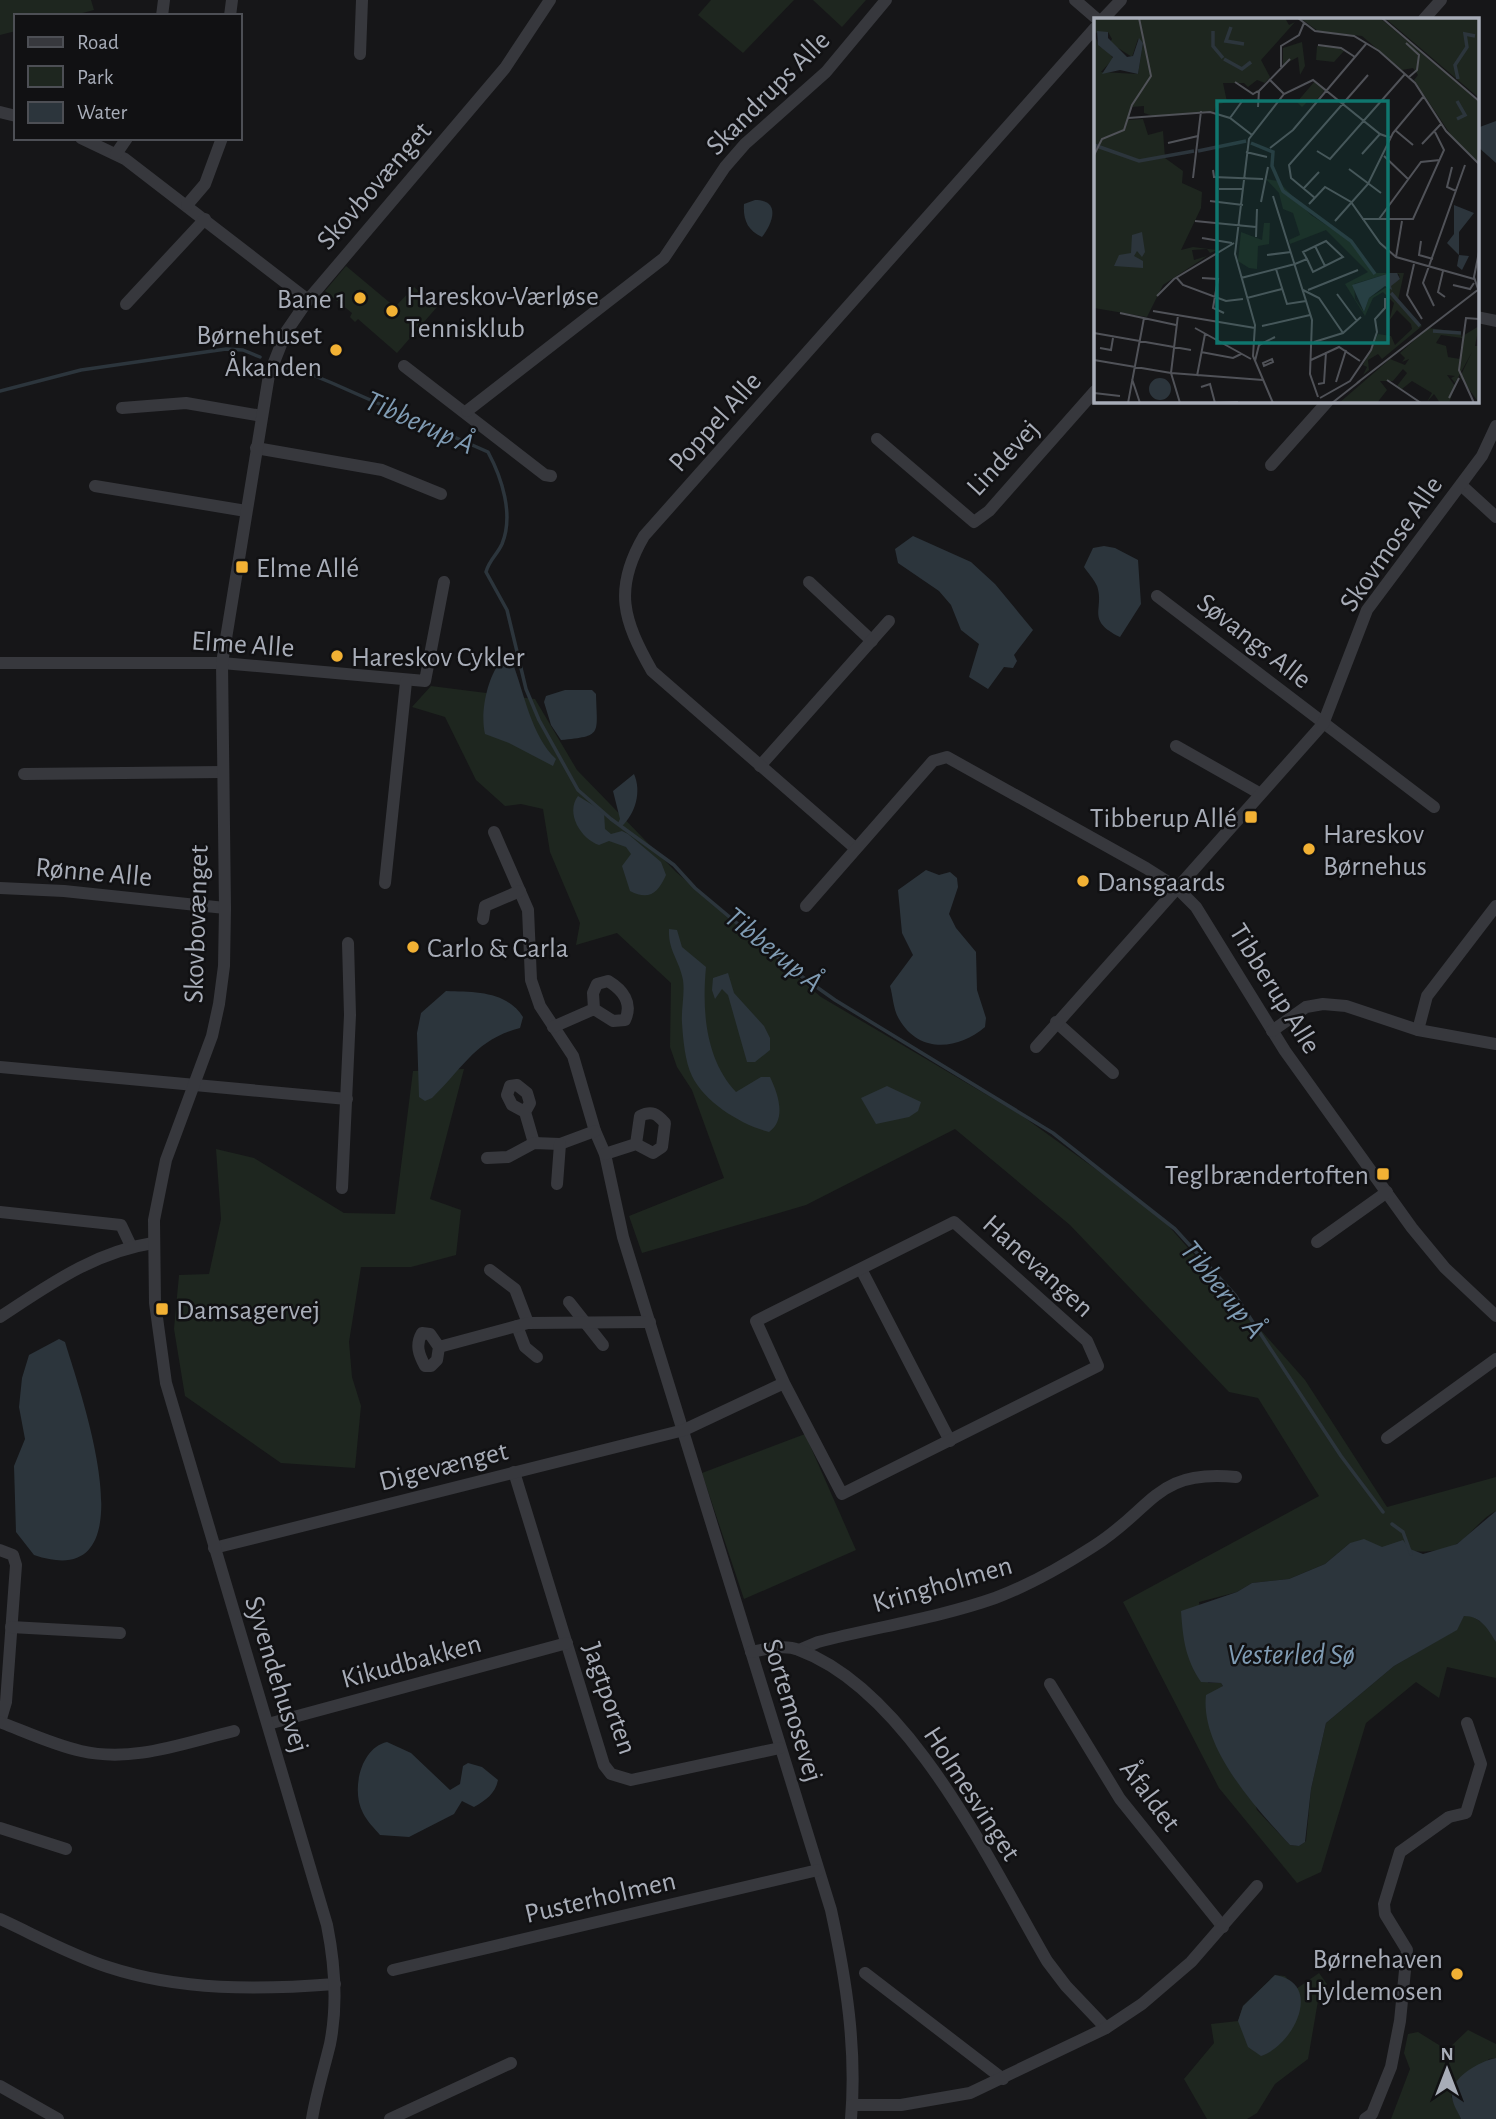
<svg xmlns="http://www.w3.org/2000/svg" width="1496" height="2119" viewBox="0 0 1496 2119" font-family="'Alegreya Sans',sans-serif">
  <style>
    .green { fill: #1e261f }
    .water { fill: #2c353c }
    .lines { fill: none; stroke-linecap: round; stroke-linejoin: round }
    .stream { stroke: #2c353c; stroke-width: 3.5 }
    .street { stroke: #37383d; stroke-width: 12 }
    .poi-dot { fill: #f2b134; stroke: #111113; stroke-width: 2.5 }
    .labels { text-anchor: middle; stroke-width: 5; stroke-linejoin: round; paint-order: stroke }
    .street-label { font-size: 28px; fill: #a8adb8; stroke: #111113 }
    .poi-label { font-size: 28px; fill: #a8adb8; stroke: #111113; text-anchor: start }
    .water-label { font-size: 30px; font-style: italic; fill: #7f9bb3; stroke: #111113 }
    .inset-river { fill: none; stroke: #2c353c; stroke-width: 3.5 }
    .inset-road { fill: none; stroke: #505258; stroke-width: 2 }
    .view { fill: #0f766e; fill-opacity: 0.15; stroke: #0f766e; stroke-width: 3.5 }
    .inset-edge { fill: none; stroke: #a8adb8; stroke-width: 3.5 }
  </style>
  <rect width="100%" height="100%" fill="#161618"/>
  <g class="green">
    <polygon points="0,0 91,0 94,10 71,16 16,16 16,31 0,35"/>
    <polygon points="711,0 794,0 743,53 698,15"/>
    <polygon points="813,0 866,0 842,27"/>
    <polygon points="346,266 395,307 414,287 437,307 397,353 358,319 355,322 350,317 352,313 325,291"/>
    <path d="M431 686 535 699 577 770 676 872 821 997 1021 1115 1158 1214 1305 1380 1387 1507 1496 1477V1511C1481 1518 1472 1534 1458 1543 1431 1560 1382 1547 1350 1543L1325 1564 1289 1579 1252 1583 1237 1592 1199 1602 1208 1683H1221L1223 1686 1220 1690 1257 1810 1290 1845 1299 1846 1306 1841 1311 1789 1326 1723 1394 1666 1456 1630 1464 1616H1472L1496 1632V1678L1447 1667 1439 1698 1416 1682 1366 1723 1321 1872 1297 1883 1219 1788 1123 1602 1319 1496 1258 1398 1229 1392 1070 1225 955 1129 806 1205 642 1253 629 1216 724 1178 692 1090 677 1067 670 1047 671 983 617 933 576 945 580 923 550 852 543 809 521 804 505 806 476 780 445 717 412 707Z"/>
    <polygon points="464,1069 430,1199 461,1210 456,1255 411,1267 361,1267 349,1342 352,1377 361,1406 355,1468 281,1463 185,1396 174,1329 179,1275 209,1274 221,1219 216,1149 254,1158 344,1213 395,1214 413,1071"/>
    <polygon points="805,1434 856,1550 744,1599 702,1473"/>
    <polygon points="1319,1973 1327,1984 1319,1995 1308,2059 1275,2084 1257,2113 1247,2119 1207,2119 1184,2079 1214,2043 1211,2024 1238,2021 1243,2006 1275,1975 1285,1976 1296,1989"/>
    <polygon points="1468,2030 1496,2044 1496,2058 1489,2059 1451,2096 1461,2119 1391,2119 1410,2069 1404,2053 1408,2034 1418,2032 1447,2050"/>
  </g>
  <g class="water">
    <polygon points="1496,121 1496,163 1477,146 1477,128"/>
    <path d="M755 200C781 200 773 223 762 237 747 230 743 219 744 204Z"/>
    <polygon points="913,536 971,562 995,584 1033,630 1014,655 1017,661 1013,668 1004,667 988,689 969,677 979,644 961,630 951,605 939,591 898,563 895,549"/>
    <path d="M1104 546 1115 548 1138 560 1141 604 1120 637C1085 620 1105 609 1097 586 1094 579 1088 573 1084 567L1093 548Z"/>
    <path d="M512 661C524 692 531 736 556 759L553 766 509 743 485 734C480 713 487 679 500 662Z"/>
    <path d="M565 690H592L596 694C597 735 603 736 561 740L551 725 544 702 546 696Z"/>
    <path d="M634 774C642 792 635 814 622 826L618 823 620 819 613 791Z"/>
    <path d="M578 796 604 812 605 829 611 834 622 831 628 834 661 862 666 875C658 893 649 901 630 891L622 866 631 854 626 847 609 841 599 845C581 839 565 813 578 796Z"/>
    <path d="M926 870 939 875 950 872 957 878 958 887 949 914 956 928 976 952 977 990 986 1018 985 1027C958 1050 919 1054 899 1019 893 1009 893 996 890 986L913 955 902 933 898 890Z"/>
    <path d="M669 929 677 930 682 947 706 967C702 1010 705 1059 736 1092L761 1077H770C778 1094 787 1119 769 1132 742 1125 705 1103 692 1076 685 1062 683 1038 682 1023 681 1009 685 994 683 980 679 959 668 951 669 929Z"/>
    <polygon points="728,973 734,993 764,1026 770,1038 770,1050 755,1062 747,1062 728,995 722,989 715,999 712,990 713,978"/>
    <path d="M446 991C476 992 506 991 523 1017L520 1028C476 1039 463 1068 432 1098L425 1101 419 1097 417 1033 421 1013Z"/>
    <polygon points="887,1086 921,1102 918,1111 909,1117 876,1124 861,1098"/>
    <path d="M59 1339 65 1342C80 1392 154 1596 34 1555L16 1532 14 1466 25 1439 19 1407 22 1378 29 1355Z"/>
    <path d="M1496 1511V1642C1488 1629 1481 1616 1464 1616L1457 1630 1394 1666 1326 1723 1311 1789 1305 1842 1299 1846 1290 1845C1256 1808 1200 1748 1206 1695L1223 1686 1221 1683 1201 1682C1185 1658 1183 1639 1181 1611L1237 1592 1252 1583 1289 1579 1325 1564 1350 1543 1364 1539 1382 1547 1403 1540 1410 1549 1423 1554 1457 1544Z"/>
    <path d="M387 1742 411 1753 450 1790 460 1784 463 1766 468 1763 482 1767 498 1780C495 1794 486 1800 474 1807L462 1801 454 1814 409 1837 380 1835C374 1828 367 1821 363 1813 351 1791 360 1748 387 1742Z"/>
    <path d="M1275 1975C1324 1983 1294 2045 1261 2056L1248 2047 1238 2021 1243 2006Z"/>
    <path d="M1496 2058V2119H1461C1458 2112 1453 2105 1452 2097 1449 2078 1480 2061 1496 2058Z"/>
  </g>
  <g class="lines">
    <g class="stream">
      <path d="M282 367 298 369 332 383 488 452C502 478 514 515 502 544 497 555 489 560 486 572L507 610 526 689 539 720 578 790 611 819 674 865 695 888 794 971 835 1000 1053 1133 1175 1229 1235 1295 1341 1456 1383 1512"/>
      <polyline points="0,391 81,370 226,349 243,350 260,357"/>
      <polyline points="1392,1524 1403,1532 1411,1554"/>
    </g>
    <g class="street">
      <polyline points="1075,0 1097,19"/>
      <polyline points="162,16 164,0"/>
      <polyline points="230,16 232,0"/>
      <polyline points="1103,19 1121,0"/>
      <polyline points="1424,19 1441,0"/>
      <polyline points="360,54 362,0"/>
      <polyline points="0,112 16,116"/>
      <polyline points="81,138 125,159 308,300"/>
      <polyline points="116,154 127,138"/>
      <polyline points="187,205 205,184 222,138"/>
      <polyline points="126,304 205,219"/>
      <polyline points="1477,317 1496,321"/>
      <polyline points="404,366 545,475 551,476"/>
      <polyline points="122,408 186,403 262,416"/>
      <polyline points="467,411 664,258 725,167 745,144 826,72 886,0"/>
      <polyline points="877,439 974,522 989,511 1095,391"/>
      <polyline points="256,448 382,470 441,494"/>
      <polyline points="1271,465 1328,401"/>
      <polyline points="1461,485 1496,517"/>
      <polyline points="95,486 246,511"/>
      <polyline points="809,582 872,641"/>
      <polyline points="1157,596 1434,807"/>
      <polyline points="0,663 222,663 425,681 444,582"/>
      <polyline points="1176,746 1259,793"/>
      <polyline points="760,766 889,621"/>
      <polyline points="24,774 223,772"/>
      <path d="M494 832 528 910 531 980 540 1006 573 1056 595 1131 605 1154 623 1237 831 1910C846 1979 857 2048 851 2119"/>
      <path d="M855 848 652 671C623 620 613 589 644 536L1095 28"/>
      <polyline points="385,883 406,682"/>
      <polyline points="0,888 64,891 225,908"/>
      <polyline points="806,906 933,761 947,757 1146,868 1176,887 1196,907 1285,1051 1412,1228 1445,1268 1496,1316"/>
      <polyline points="483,919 485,906 520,891"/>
      <polyline points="1056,1022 1113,1073"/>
      <path d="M553 1027 594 1009 593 993 597 984 608 981C623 990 633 1003 625 1020L613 1021 594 1009"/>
      <polyline points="1418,1030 1427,996 1496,906"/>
      <polyline points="1272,1031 1306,1007 1323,1004 1346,1006 1418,1030 1496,1044"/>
      <polyline points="1036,1047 1323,724 1367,610 1482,456 1496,426"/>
      <polyline points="0,1067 347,1099"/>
      <polyline points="525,1112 512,1105 507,1095 510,1086 517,1085 527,1093 530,1103 525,1112 534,1143"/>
      <path d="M605 1154 636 1144 640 1116C652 1110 657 1114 665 1123L662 1147 653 1153 636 1144"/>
      <polyline points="487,1158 508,1157 534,1143 560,1144 595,1131"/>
      <polyline points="557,1184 560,1144"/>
      <polyline points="342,1188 350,1015 348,943"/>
      <polyline points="0,1212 121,1225 131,1246"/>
      <polyline points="1317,1242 1387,1192"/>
      <polyline points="861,1269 950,1441"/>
      <polyline points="490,1270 515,1289 528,1323"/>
      <polyline points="569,1302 603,1345"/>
      <path d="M0 1317C49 1285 94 1252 153 1243"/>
      <polyline points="517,1326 525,1347 537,1357"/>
      <path d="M439 1347 437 1360 431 1366H425C419 1355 415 1345 422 1333L430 1334 439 1347 528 1323 650 1322"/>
      <polyline points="1387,1438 1496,1359"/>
      <polyline points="514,1472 604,1765 611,1774 631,1780 780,1748"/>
      <polyline points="214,1548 684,1430 784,1383 756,1321 954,1222 1087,1341 1098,1366 842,1494 784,1383"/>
      <polyline points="0,1550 13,1555 16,1565 6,1702 0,1722"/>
      <polyline points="11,1627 120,1633"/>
      <path d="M799 1650 818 1642C876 1627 938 1618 995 1598 1030 1585 1063 1566 1094 1546 1154 1508 1155 1469 1236 1477"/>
      <path d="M751 1652C767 1649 784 1644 799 1650 910 1691 990 1863 1047 1961L1066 1986 1106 2028"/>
      <polyline points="1050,1684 1120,1799 1223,1927"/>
      <path d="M0 1722C26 1732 54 1745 81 1751 133 1763 183 1743 234 1731"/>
      <polyline points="268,1724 567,1643"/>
      <polyline points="0,1828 66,1849"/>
      <path d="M0 1919C35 1935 71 1955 108 1967 181 1991 258 1990 335 1984"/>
      <polyline points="393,1970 818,1870"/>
      <polyline points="865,1973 1003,2079"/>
      <polyline points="0,2086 58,2119"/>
      <polyline points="852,2105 901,2105 970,2093 1106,2028 1142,2004 1191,1962 1257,1886"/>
      <path d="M312 2119C316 2094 324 2069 330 2044 338 2004 335 1965 327 1925L166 1383 155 1303 154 1220 166 1160 212 1036 219 1004 224 966 225 908 222 663 269 375 286 332 308 300 505 68 550 0"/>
      <polyline points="390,2119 511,2063"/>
      <polyline points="1365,2119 1372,2114 1391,2067 1400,2021 1407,1950 1385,1914 1384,1904 1400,1852 1449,1817 1466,1813 1481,1764 1467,1723"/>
    </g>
  </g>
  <g class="poi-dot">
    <circle cx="360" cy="298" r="7"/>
    <circle cx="392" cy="311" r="7"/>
    <circle cx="336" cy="350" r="7"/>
    <rect x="235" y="560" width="14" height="14" rx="3.5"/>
    <circle cx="337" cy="656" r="7"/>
    <rect x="1244" y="810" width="14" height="14" rx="3.5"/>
    <circle cx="1309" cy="849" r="7"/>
    <circle cx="1083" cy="881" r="7"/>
    <circle cx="413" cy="947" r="7"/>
    <rect x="1376" y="1167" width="14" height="14" rx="3.5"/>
    <rect x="155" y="1302" width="14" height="14" rx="3.5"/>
    <circle cx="1457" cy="1974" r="7"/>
  </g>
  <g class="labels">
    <g class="street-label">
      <text transform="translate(767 92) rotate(-45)" y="10">Skandrups Alle</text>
      <text transform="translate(373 185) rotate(-49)" y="10">Skovbovænget</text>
      <text transform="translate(714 421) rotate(-48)" y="10">Poppel Alle</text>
      <text transform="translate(1002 457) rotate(-47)" y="10">Lindevej</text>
      <text transform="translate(1390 543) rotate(-55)" y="10">Skovmose Alle</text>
      <text transform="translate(1255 640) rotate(38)" y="10">Søvangs Alle</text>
      <text transform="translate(243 643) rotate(4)" y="10">Elme Alle</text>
      <text transform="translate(94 871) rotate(5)" y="10">Rønne Alle</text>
      <text transform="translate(195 924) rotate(-88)" y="10">Skovbovænget</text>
      <text transform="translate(1276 988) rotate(58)" y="10">Tibberup Alle</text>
      <text transform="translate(1039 1265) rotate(42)" y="10">Hanevangen</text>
      <text transform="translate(443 1465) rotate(-14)" y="10">Digevænget</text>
      <text transform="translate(942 1583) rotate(-16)" y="10">Kringholmen</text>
      <text transform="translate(411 1660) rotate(-15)" y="10">Kikudbakken</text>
      <text transform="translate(278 1674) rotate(73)" y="10">Syvendehusvej</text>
      <text transform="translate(611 1698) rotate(71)" y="10">Jagtporten</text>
      <text transform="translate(794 1710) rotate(73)" y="10">Sortemosevej</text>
      <text transform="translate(973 1793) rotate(57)" y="10">Holmesvinget</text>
      <text transform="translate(1151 1795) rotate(53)" y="10">Åfaldet</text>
      <text transform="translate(600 1896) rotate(-13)" y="10">Pusterholmen</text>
    </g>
    <g class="poi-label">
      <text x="406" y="305">Hareskov-Værløse<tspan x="406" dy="32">Tennisklub</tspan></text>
      <text x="346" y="308" text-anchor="end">Bane 1</text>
      <text x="322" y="344" text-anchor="end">Børnehuset<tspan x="322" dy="32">Åkanden</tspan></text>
      <text x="256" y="577">Elme Allé</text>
      <text x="351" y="666">Hareskov Cykler</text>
      <text x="1237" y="827" text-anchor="end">Tibberup Allé</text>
      <text x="1323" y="843">Hareskov<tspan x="1323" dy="32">Børnehus</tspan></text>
      <text x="1097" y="891">Dansgaards</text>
      <text x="427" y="957">Carlo &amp; Carla</text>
      <text x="1369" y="1184" text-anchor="end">Teglbrændertoften</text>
      <text x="176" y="1319">Damsagervej</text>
      <text x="1443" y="1968" text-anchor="end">Børnehaven<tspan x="1443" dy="32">Hyldemosen</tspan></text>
    </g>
    <g class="water-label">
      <text transform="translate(420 422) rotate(24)" y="10">Tibberup Å</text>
      <text transform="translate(774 949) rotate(39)" y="10">Tibberup Å</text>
      <text transform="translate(1223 1289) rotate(51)" y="10">Tibberup Å</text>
      <text x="1291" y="1664">Vesterled Sø</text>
    </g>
  </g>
  <g transform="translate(1094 18)">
    <rect width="385" height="385" fill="#161618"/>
    <path d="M0 0H191L195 7 201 4 167 42 176 59 171 65 163 62 154 69 150 65H129L133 84 122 87 120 94 59 98 50 95V88L37 89 35 102 49 101 54 117 69 113 71 140 89 153 88 165 108 174 107 190 87 232 99 229 123 232 116 235 113 231 98 232 100 242 113 238 69 267 53 299 0 290V16L6 29 12 30 18 21 14 14 0 15ZM44 21 49 25 44 56 7 54 19 41 15 33 24 30 38 39ZM206 0H286L385 84V145L359 120 320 62 324 57 319 50 308 52 268 18 224 13ZM291 0H385V80L351 51ZM208 24 211 48 206 57 204 39 189 47V30ZM223 28 245 30 250 33 240 44 222 42ZM221 63 232 71 219 86 215 82 208 89 203 84ZM172 161 184 163 217 197 255 222 282 255H310L304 282 328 308 288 341 284 336 274 342 275 352 269 357 273 349 269 347 284 316 297 318 301 327 318 311 317 306 303 292 295 303 300 285 289 274 279 280 271 298 251 266 274 254 232 212 196 226 195 222 206 217 199 195 189 191 185 175ZM293 256H305L306 261 275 280 270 294 261 281 260 266ZM170 205H176L175 226 164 228 163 251 155 250 144 243 147 214 168 222ZM385 308 381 328H385V385L366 359 378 334 361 365 357 360 361 358 353 357 361 368 355 385H346L340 376 333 384 338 375 318 363 308 371 303 368 313 355 309 351 299 363H286L293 372 283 385H245L296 341 311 347 315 341 308 344 311 340 306 335 334 310 367 314V319ZM347 317 368 320 366 341 354 339 352 328 342 325Z" fill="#1e261f" fill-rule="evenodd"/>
    <path d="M3 13 14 14V20L33 39 39 38 45 20 49 25 44 56 26 52 8 56 19 39 4 27ZM360 187 380 195 365 214V237L375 238 368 252 363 248 365 237 353 225 360 216ZM48 214 51 234 48 239 43 233 40 238 49 243V250L20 248 25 237 37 235 38 217ZM296 255H303L306 261 297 268 298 272 291 268 275 280 270 294 258 267ZM55 371a11 11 0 1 1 22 0a11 11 0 1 1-22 0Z" fill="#2c353c"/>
    <path class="inset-river" d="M137 9 132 23 150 26M119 13V28L129 40M130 41 148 51 157 44M364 61 361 47 373 29 371 16 381 18M363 101 371 97 363 83M157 125 179 134 178 148 189 173 257 223 281 256M0 127 45 143 100 133M104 133 152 123M297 275 326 308M339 313 367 315"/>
    <path class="inset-road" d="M204 0 221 13 260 18 285 33 321 65 352 113 385 146M288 0 385 83M312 25 325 37 323 52 315 59M224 27 247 30 261 39M187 49V28L205 17 210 5M175 61 190 76M141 64 159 76 164 73M164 89 165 73 196 41M34 100 116 94 136 100 158 117M136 100 149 82M301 112 319 127M74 125 104 118M328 126 347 106M176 130 199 112 272 26M223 133 236 141 311 56M152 134 173 139M268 136 286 116M0 137 8 121 30 112 38 87 57 58 45 0M290 138 314 161M358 149 353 169 362 173M255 151 287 175M119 152 120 159 169 161M99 160 107 93M210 170 225 154M125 171H148M179 178 218 302 216 356 224 379M221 180 197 160 195 147 274 57M116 183 149 187M167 184 174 149M215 186 231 169 257 184 286 225 302 239 380 261M268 201H319L350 132 341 114M285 201 327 144 346 142M101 203 162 209M241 203 274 166 299 115 330 78M162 219 163 191M108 220 138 225M327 223 325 237 339 241M221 228 231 248M173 237 197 234M302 239 308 203M320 246 313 277 328 301M182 251 193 286 212 283M349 253 344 274 351 279M82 259 89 267 132 283 149 281M108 260 124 261 119 290 130 295M147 260 201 246 213 241 209 234 232 223 249 239 219 254 213 241M359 267 376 271 380 265M209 272 225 280 249 315M214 272 264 252M385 274 380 259 385 234M243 276 263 303M63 278 80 261 140 225M153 280 188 271M340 288 329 265 371 147M59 293 161 310M26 295 82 307M84 297 77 355 86 385M168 308 216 297M101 310 157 341M0 315 97 332M220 324 249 315 267 299M6 330 17 332 19 320M107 334 139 340 147 336M178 341 179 344 170 348 169 345ZM0 342 77 355 169 362M217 342 245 329 266 343M161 343 165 327 181 319M103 358 111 316M38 361 46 385M293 362 327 385M242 364 252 332M263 365 385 271M224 366 230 365 232 334M107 369 116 366 121 385M0 375 26 378M226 380 256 363 277 332 283 314 281 301 291 290V280M355 380 365 360M34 385 50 300M121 385 144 384M179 385 159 338 161 307 141 236 155 121 190 76 219 62 286 116 297 120M238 385 266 363M380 385 365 352 372 300 385 301"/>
    <path class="view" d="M123 83H294V325H123Z"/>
    <rect width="385" height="385" class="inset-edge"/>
  </g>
  <rect x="14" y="14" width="228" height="126" fill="#111113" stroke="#4d4f55" stroke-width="2"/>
  <rect x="28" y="37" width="35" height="10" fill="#37383d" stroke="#4d4f55" stroke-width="2"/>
  <text x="77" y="49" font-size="21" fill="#a8adb8">Road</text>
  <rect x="28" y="66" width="35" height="21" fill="#1e261f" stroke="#4d4f55" stroke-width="2"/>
  <text x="77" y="84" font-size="21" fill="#a8adb8">Park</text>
  <rect x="28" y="102" width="35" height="21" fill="#2c353c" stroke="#4d4f55" stroke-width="2"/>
  <text x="77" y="119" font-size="21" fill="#a8adb8">Water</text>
  <g transform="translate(1447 2070)" stroke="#111113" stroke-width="5" paint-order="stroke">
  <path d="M0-5L12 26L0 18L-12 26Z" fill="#a8adb8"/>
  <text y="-10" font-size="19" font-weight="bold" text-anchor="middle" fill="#a8adb8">N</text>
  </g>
</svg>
